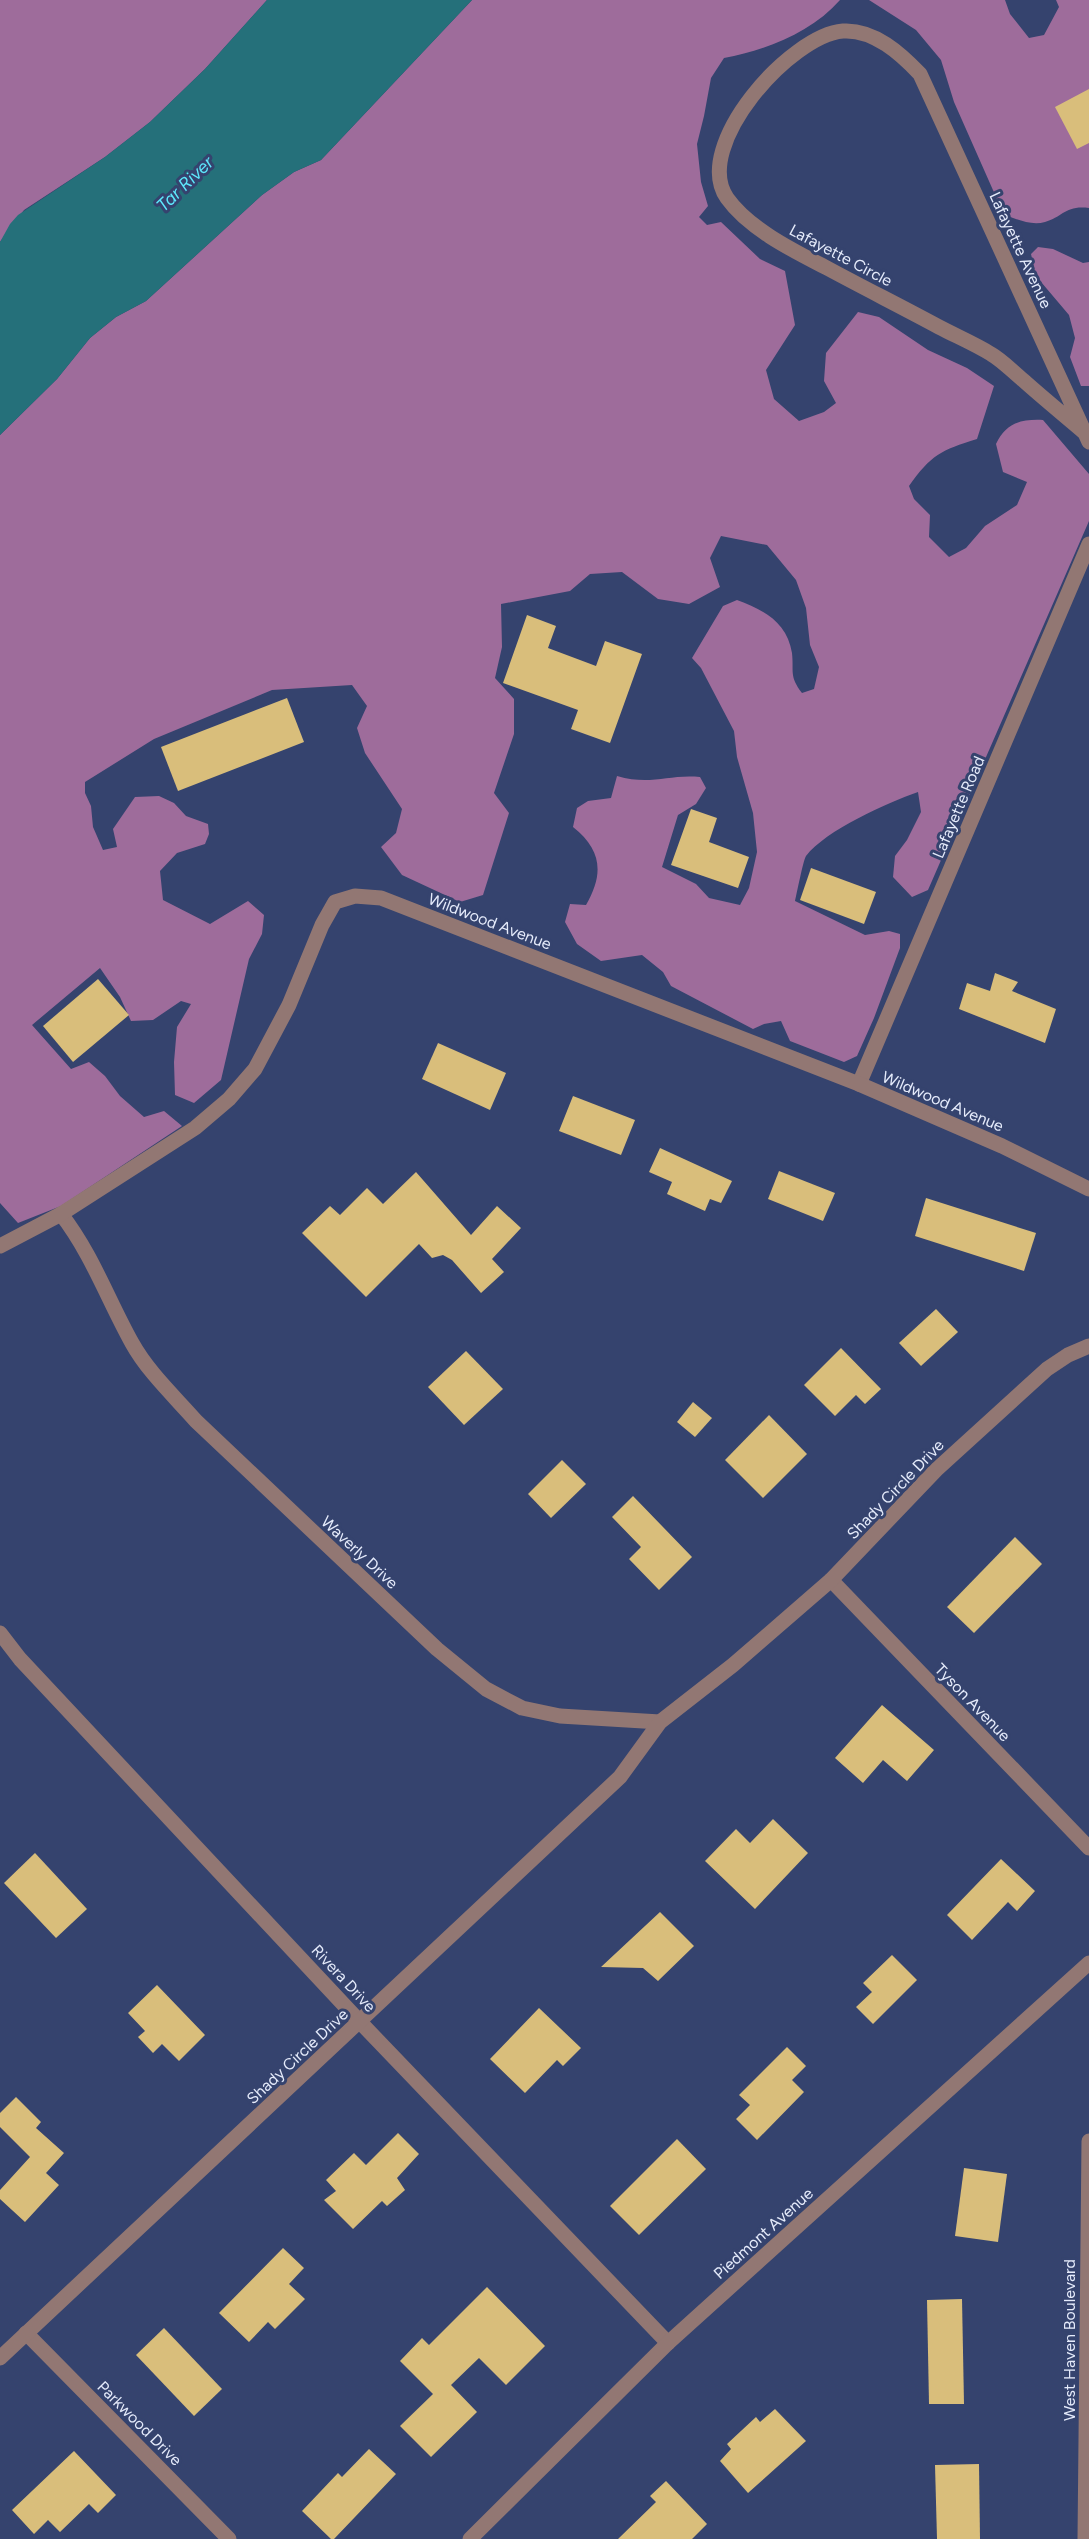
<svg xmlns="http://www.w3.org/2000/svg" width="1089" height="2539" viewBox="0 0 1089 2539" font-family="Figtree,sans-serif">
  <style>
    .forest { fill: #9e6c9b }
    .water { fill: #25707a }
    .building { fill: #d9be7b }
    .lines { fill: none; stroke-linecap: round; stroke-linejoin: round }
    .minor { stroke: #927773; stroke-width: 15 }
    .labels { text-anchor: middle; stroke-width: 6; stroke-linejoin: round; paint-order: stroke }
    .street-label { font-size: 16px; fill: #e5ebfb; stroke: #35436e }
    .water-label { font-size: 18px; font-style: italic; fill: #5de8fc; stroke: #35436e }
  </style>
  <rect width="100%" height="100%" fill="#35436e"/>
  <g class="forest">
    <polygon points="0,0 267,0 205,69 150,122 105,157 24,210 0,242"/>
    <path d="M472 0H840C811 33 766 50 724 58L711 78 704 116 697 144 701 182 708 206 699 217 707 225 721 222 760 259 785 271 795 325 766 370 774 399 799 421 824 412 836 403 824 381 826 353 858 312 879 317 928 350 967 368 994 386 977 439C941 450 931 455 909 486L914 499 930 515 929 537 949 557 966 548 985 526 1017 505 1027 482 1003 472 996 444C1006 423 1021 419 1043 420L1089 474V521L928 890 912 897 893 877 895 856 907 840 921 812 918 792C887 803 826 830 806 856 803 861 797 893 795 901L865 935 889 931 900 934V948L874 1018 857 1056 844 1062 790 1041 781 1021 764 1024 753 1029 671 986 663 972 642 955 601 961 577 944 565 922 570 904 586 905C604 874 602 850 573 827L577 808 588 801 611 798 617 776C651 786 668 774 700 777L706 788 696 804 678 815 662 867 696 884 709 898 740 905 749 888 757 852 753 813 737 757 734 731 701 668 692 658 723 606 737 600C764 610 787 622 792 653 794 672 789 676 802 693L814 689 819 667 810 645 806 608 796 580 767 545 721 536 710 558 720 587 689 604 658 599 622 572 590 574 570 591 501 604 502 647 495 678 514 699V734L494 793 509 813 483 895 460 902 402 875 381 847 396 833 402 809 365 753 357 728 367 706 352 685 272 690 154 739 85 782V793L91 806 93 827 103 850 117 847 113 829 135 797 159 796 174 803 186 816 208 824 209 834 205 844 177 853 160 871 163 900 210 924 248 901 264 915 262 934 249 959 221 1080 194 1103 175 1095 174 1062 177 1027 191 1004 181 1001 153 1020 131 1021 120 997 100 968 32 1025 71 1069 89 1062 105 1076 120 1096 144 1117 164 1111 182 1126 61 1206 18 1223 0 1203V435L57 379 90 338 116 317 146 301 262 195 294 172 321 160Z"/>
    <path d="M869 0H1005L1010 14 1029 38 1044 35 1059 7 1056 0H1089V208C1065 205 1063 217 1045 222 1031 226 1017 219 1004 215L954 102 941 60 916 30Z"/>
    <polygon points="1038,247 1053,249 1083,263 1089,262 1089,386 1081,386 1070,357 1075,338 1069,315 1036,276 1031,254"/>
  </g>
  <polygon class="water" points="267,0 472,0 321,160 294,172 262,195 146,301 116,317 90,338 57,379 0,435 0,242 10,224 18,215 105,157 150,122 205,69"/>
  <g class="building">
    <polygon points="1089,89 1089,143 1077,149 1055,107"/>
    <polygon points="527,615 556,626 548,648 596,666 605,641 642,654 610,743 571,729 578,710 503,683"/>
    <polygon points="287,698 304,742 178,791 161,747"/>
    <polygon points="691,809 717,818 709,842 749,857 738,888 671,865"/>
    <polygon points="811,868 876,892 864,924 800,900"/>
    <polygon points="995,973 1018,982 1012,991 1056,1009 1045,1043 959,1009 967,983 990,991"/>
    <polygon points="98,979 129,1015 73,1062 43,1026"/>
    <polygon points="438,1043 506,1073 490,1110 422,1079"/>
    <polygon points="573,1096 635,1120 621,1155 559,1131"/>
    <polygon points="660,1148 732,1181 721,1203 710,1199 705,1211 667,1194 672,1182 649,1172"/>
    <polygon points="779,1171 835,1193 823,1221 768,1199"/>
    <polygon points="416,1172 471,1235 497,1206 521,1228 492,1259 504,1272 481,1293 452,1260 443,1255 432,1258 419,1244 366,1297 302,1233 330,1206 340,1215 367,1188 383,1204"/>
    <polygon points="926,1198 1036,1233 1024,1271 915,1236"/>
    <polygon points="936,1309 958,1332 921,1366 899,1343"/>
    <polygon points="841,1348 881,1389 865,1404 856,1395 835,1416 804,1385"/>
    <polygon points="466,1351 503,1389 464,1425 428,1387"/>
    <polygon points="693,1402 712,1418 695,1437 677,1422"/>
    <polygon points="769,1415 807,1454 763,1498 725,1460"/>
    <polygon points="562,1460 586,1484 551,1518 528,1494"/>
    <polygon points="633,1496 692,1557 659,1590 629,1559 641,1547 612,1517"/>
    <polygon points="1015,1537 1042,1564 974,1633 947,1607"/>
    <polygon points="882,1705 934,1750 907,1781 883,1760 863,1783 835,1758"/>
    <polygon points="773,1819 808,1853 755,1909 705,1861 736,1829 750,1843"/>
    <polygon points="35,1853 87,1909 56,1938 4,1883"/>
    <polygon points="1001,1859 1035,1891 1017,1911 1008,1902 972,1940 947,1915"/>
    <polygon points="660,1912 694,1946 658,1981 643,1968 601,1967"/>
    <polygon points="892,1955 917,1980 873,2024 856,2007 872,1992 863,1983"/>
    <polygon points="157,1985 205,2035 179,2061 162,2044 153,2053 138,2037 145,2031 128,2013"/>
    <polygon points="539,2008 581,2048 563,2066 557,2060 525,2093 490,2059"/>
    <polygon points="787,2047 806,2066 792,2080 804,2092 757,2140 736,2119 750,2105 739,2095"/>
    <polygon points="16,2097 41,2122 36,2128 64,2153 46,2173 59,2185 25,2222 0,2199 0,2190 30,2157 0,2127 0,2113"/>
    <polygon points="398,2133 419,2154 397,2178 405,2190 387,2206 382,2201 353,2229 324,2200 336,2191 326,2180 354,2153 366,2165"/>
    <polygon points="677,2139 706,2169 639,2235 610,2206"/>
    <polygon points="964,2168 1007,2174 998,2242 955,2236"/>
    <polygon points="283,2248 304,2268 289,2284 305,2299 275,2329 268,2322 249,2342 219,2313"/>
    <polygon points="487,2287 545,2346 506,2385 479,2358 451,2385 477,2412 431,2457 400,2426 433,2394 400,2361 422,2338 429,2345"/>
    <polygon points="962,2299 964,2404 929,2404 927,2300"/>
    <polygon points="164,2328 222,2389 194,2416 136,2355"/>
    <polygon points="775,2409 806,2441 748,2493 720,2461 731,2449 727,2444 756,2417 760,2422"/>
    <polygon points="369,2449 396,2474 334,2539 331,2539 302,2511 338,2473 342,2477"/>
    <polygon points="74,2451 116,2495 98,2513 89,2504 60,2532 48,2520 34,2534 12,2510"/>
    <polygon points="979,2464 980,2539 937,2539 935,2465"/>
    <polygon points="666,2481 707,2524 692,2539 618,2539 656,2502 650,2496"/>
  </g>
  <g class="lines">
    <g class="minor">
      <path d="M1085 433C1064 415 1043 398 1023 380 1013 372 1003 361 991 354 975 344 956 336 939 327 902 307 864 288 827 268 794 251 749 229 727 198 691 146 791 35 843 31 874 29 901 54 920 74L1085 433 1089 442"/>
      <polyline points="859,1084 1089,544"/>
      <path d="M61 1214C92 1254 108 1300 132 1343 148 1372 175 1397 196 1421L437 1649 486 1689 522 1708 560 1716 660 1722"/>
      <polyline points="0,1246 61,1214 195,1128 229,1099 255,1069 289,1005 322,925 335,902 355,896 381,898 859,1084 1002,1146 1089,1189"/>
      <polyline points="831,1580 1089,1848"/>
      <polyline points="0,1633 20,1659 360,2022 668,2343"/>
      <polyline points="26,2333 229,2539"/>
      <polyline points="0,2358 620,1777 660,1722 733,1665 831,1580 936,1470 1047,1369 1068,1355 1089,1346"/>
      <polyline points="470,2539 668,2343 1089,1963"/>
      <polyline points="1085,2539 1089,2141"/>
    </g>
  </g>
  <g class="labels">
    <g class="street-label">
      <text transform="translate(1021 250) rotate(65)" y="6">Lafayette Avenue</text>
      <text transform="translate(841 255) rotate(28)" y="6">Lafayette Circle</text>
      <text transform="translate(958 807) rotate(-67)" y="6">Lafayette Road</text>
      <text transform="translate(490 921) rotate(21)" y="6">Wildwood Avenue</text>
      <text transform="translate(943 1101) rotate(23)" y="6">Wildwood Avenue</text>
      <text transform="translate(895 1489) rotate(-46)" y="6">Shady Circle Drive</text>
      <text transform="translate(360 1552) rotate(43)" y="6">Waverly Drive</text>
      <text transform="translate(973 1702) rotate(46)" y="6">Tyson Avenue</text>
      <text transform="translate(344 1978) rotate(47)" y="6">Rivera Drive</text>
      <text transform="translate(297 2056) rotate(-43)" y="6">Shady Circle Drive</text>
      <text transform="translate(763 2233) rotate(-42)" y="6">Piedmont Avenue</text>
      <text transform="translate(1069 2340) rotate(-90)" y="6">West Haven Boulevard</text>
      <text transform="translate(140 2423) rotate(45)" y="6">Parkwood Drive</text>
    </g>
    <g class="water-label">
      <text transform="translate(185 184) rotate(-44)" y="6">Tar River</text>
    </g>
  </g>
</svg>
